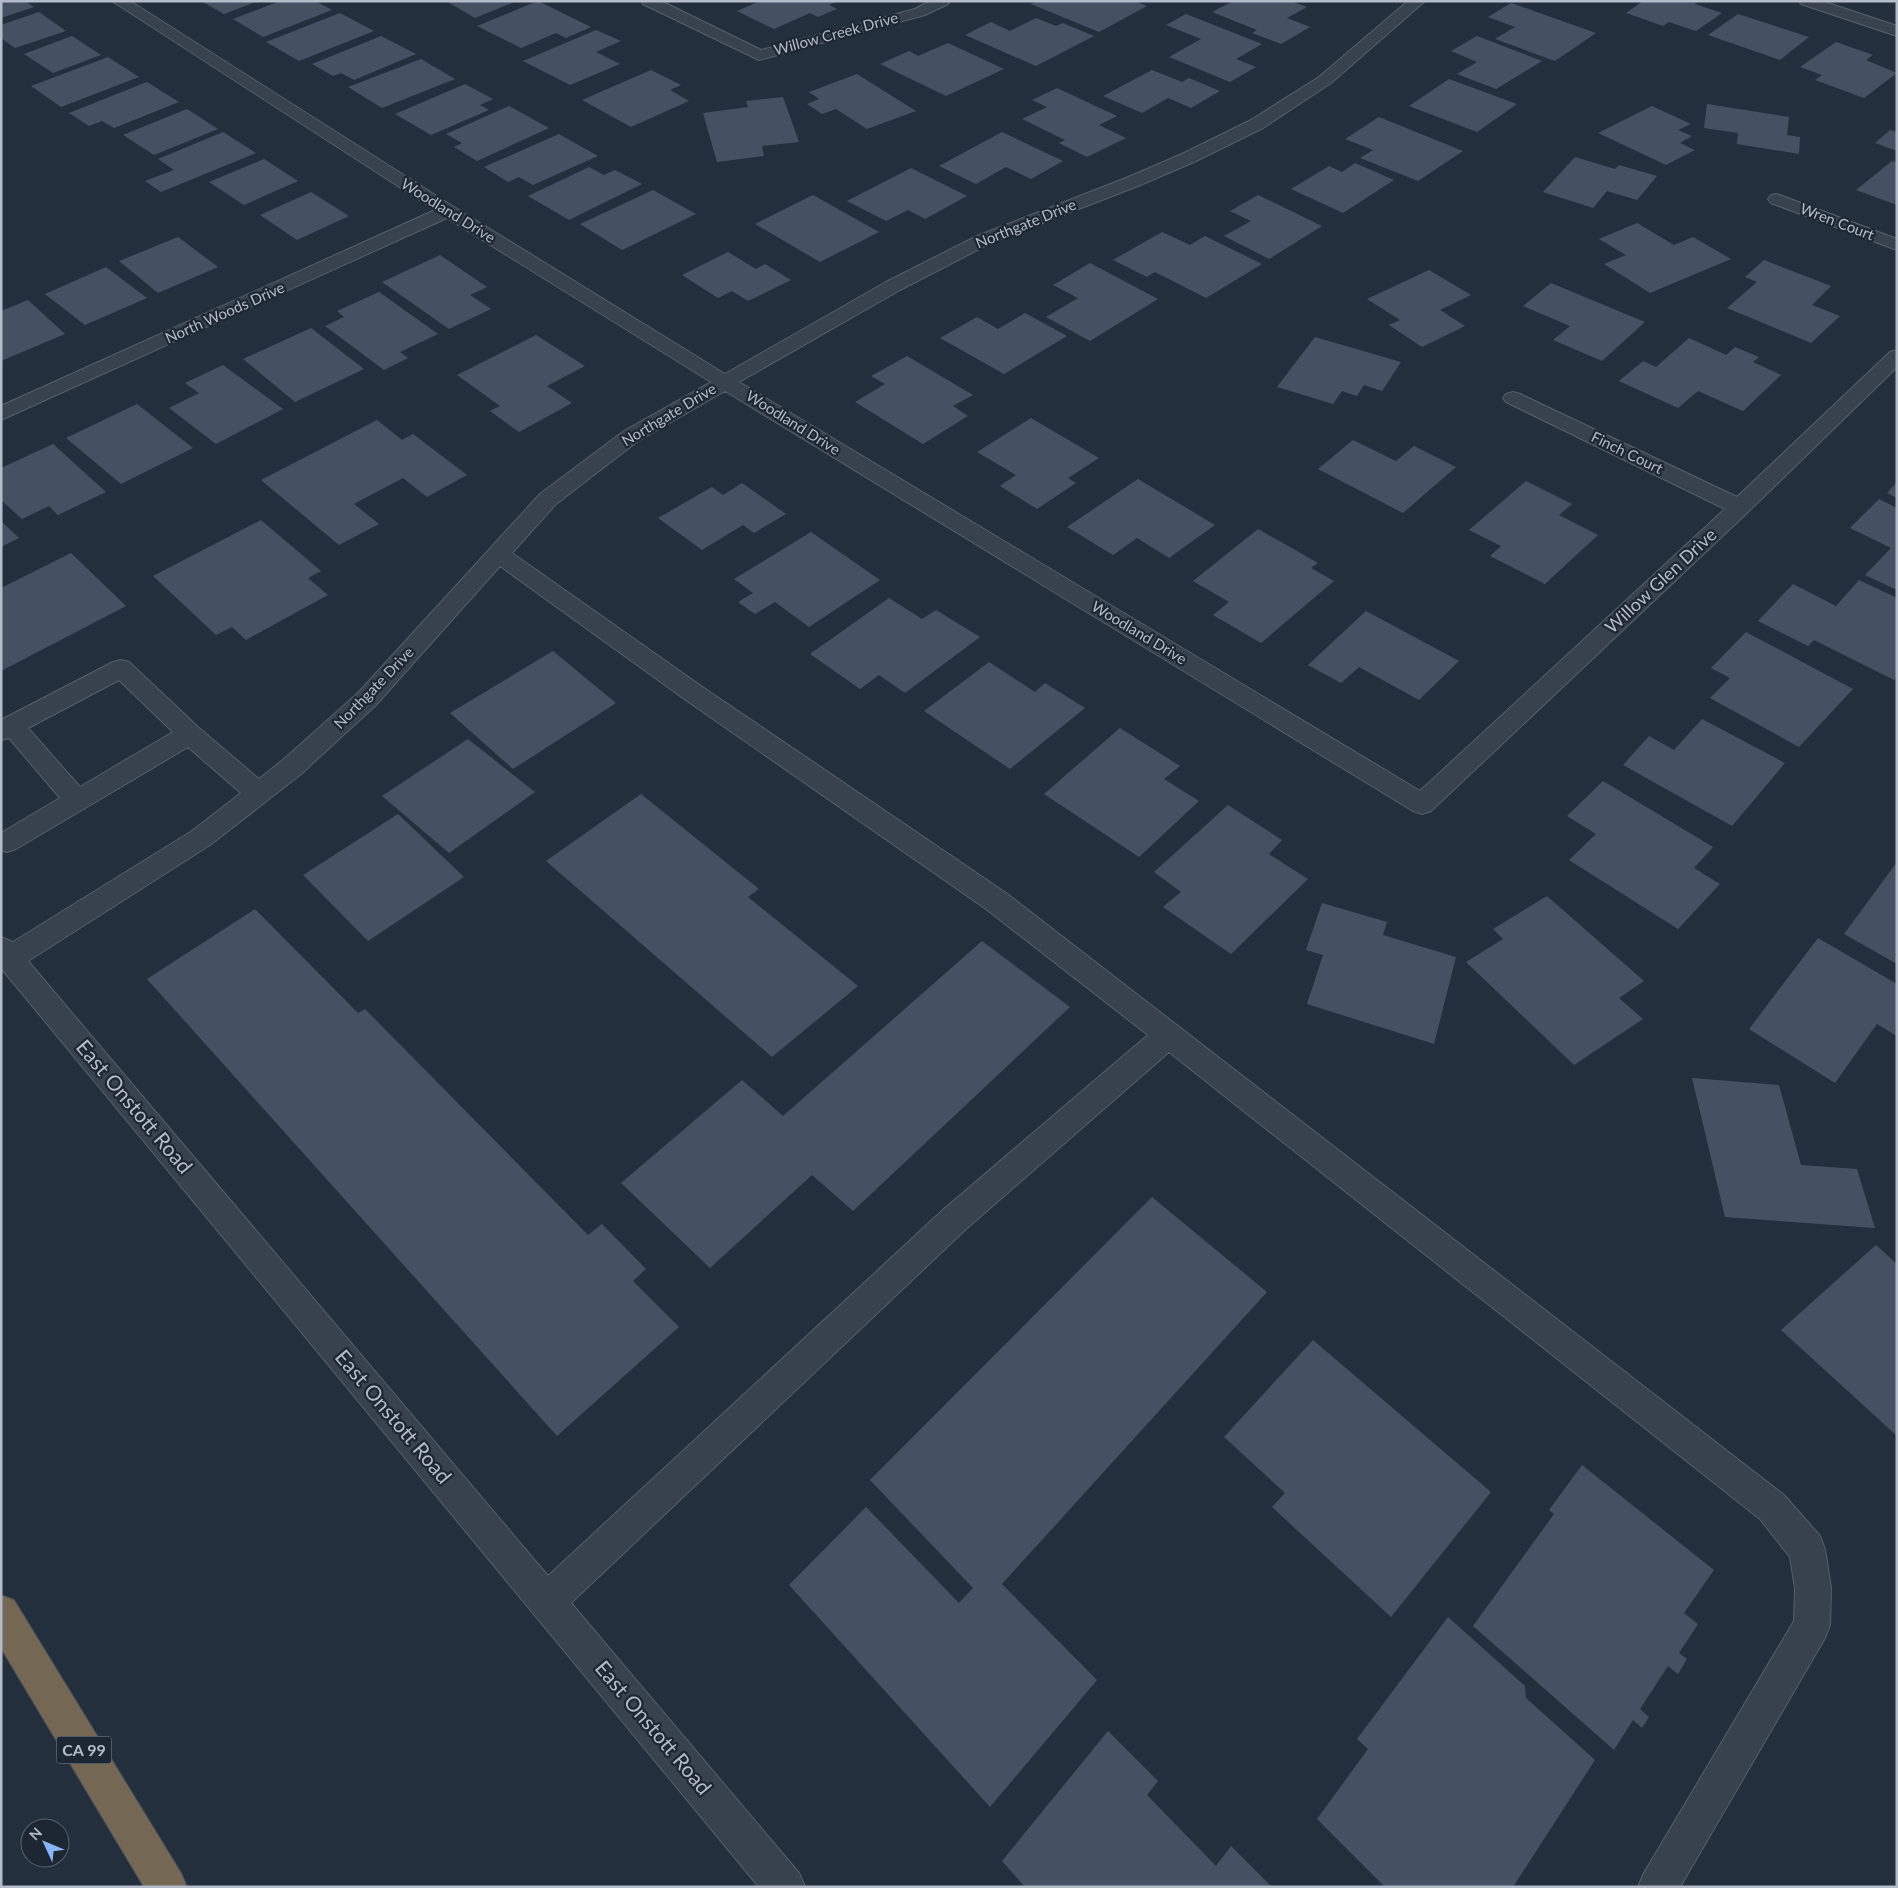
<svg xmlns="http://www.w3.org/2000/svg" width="1898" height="1888" viewBox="0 0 1898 1888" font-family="Lato,sans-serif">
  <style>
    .building { fill: #455162 }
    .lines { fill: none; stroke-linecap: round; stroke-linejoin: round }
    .minor-casing { stroke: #565f6c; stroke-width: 2 }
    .highway-casing { stroke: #434c59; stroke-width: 2 }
    .minor { fill: #38414e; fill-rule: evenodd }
    .highway { fill: #746855; fill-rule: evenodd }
    .labels { text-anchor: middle; stroke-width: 4.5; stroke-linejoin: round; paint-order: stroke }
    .far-street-label { font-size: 15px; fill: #b4bcc9; stroke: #1d2633 }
    .shield { fill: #1d2633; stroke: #878f9c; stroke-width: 1 }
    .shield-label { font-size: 16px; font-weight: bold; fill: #b4bcc9 }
    .street-label { font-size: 18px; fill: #b4bcc9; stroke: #1d2633 }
    .near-street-label { font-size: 21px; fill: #b4bcc9; stroke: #1d2633 }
  </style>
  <rect width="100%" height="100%" fill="#242f3e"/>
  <g class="building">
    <polygon points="1,1 25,1 34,7 1,18"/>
    <polygon points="201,1 258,1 224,14"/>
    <polygon points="280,1 315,1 332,10 263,37 233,19"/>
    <polygon points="446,1 517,1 475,18"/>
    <polygon points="538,1 591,27 566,38 556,33 521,48 477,26"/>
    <polygon points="760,1 838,1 829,5 837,9 818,17 810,13 774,29 737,11"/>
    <polygon points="1036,1 1135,1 1147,6 1099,32 1031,4"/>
    <polygon points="1233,1 1291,1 1307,7 1287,18 1310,27 1281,44 1252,33 1257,30 1212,12"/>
    <polygon points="1643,1 1698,1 1695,4 1722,13 1696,31 1669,22 1663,26 1626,13"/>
    <polygon points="1511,3 1596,33 1555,61 1495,39 1515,27 1488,17"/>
    <polygon points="39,12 66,31 15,48 1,38 1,25"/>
    <polygon points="340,13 374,31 299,61 266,42"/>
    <polygon points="1186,14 1262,44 1236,59 1256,67 1230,82 1169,57 1201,39 1166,25"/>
    <polygon points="1738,14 1809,37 1780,60 1708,35"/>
    <polygon points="1036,18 1056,26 1063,23 1094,36 1036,66 965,35 991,22 1010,31"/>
    <polygon points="596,30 621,41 596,52 620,64 570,85 523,61"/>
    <polygon points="72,36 101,55 53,73 24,54"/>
    <polygon points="381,36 416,54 354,80 341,73 333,76 312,64"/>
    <polygon points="1477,36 1542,61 1496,89 1457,74 1477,62 1451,51"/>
    <polygon points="1836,42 1873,55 1866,60 1897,73 1864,98 1815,80 1822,75 1800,67"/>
    <polygon points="948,43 1004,69 946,96 880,64 909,51 918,56"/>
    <polygon points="108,57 139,77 61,107 31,86"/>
    <polygon points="421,59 455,79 382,108 348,87"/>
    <polygon points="651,70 681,85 670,90 689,101 631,127 582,100"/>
    <polygon points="1152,70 1182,82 1189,78 1220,91 1191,108 1168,98 1142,113 1103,96"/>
    <polygon points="857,74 916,111 867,129 836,109 822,114 807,104 819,99 809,92"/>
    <polygon points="1449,79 1517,104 1477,132 1409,106"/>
    <polygon points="147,82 179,102 114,128 102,121 89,126 69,113"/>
    <polygon points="465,84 493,99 480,105 489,110 431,135 395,114"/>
    <polygon points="1057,88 1117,116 1099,125 1126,138 1087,157 1059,143 1065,140 1022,119 1047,107 1032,100"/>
    <polygon points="783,97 799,142 762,146 764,156 717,162 703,113 748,107 746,101"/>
    <polygon points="1707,104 1789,117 1787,135 1800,137 1799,154 1737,144 1738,133 1704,128"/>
    <polygon points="509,106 549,128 477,161 454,147 462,143 446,134"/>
    <polygon points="1652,106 1691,124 1678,130 1692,136 1680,143 1695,150 1666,165 1598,133"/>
    <polygon points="187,109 218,129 154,155 123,135"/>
    <polygon points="1379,117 1463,151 1418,181 1360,158 1373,150 1345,139"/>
    <polygon points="1890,130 1897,132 1897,151 1875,143"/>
    <polygon points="223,132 256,153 161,192 145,181 174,170 158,159"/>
    <polygon points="1002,132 1063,161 1031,179 1006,167 976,184 939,166"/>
    <polygon points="559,134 598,156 533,185 519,177 508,182 484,167"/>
    <polygon points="1575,157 1615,169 1619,165 1657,176 1637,200 1607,191 1593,208 1543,192"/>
    <polygon points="264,159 298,181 244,205 209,182"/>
    <polygon points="1892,161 1897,162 1897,205 1856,190"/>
    <polygon points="1355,163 1394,180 1343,213 1291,189 1329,166 1342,172"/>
    <polygon points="589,167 604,175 615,170 642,184 569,220 528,196"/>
    <polygon points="911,168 967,196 925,219 908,210 886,221 847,201"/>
    <polygon points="653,190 696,214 622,250 580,224"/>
    <polygon points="311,192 349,216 297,240 260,215"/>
    <polygon points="813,195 879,232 820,262 755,224"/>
    <polygon points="1258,195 1322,226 1269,259 1224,236 1251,221 1230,211"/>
    <polygon points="1637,223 1674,245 1693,237 1731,259 1650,293 1604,264 1626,255 1599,239"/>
    <polygon points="1162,232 1190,245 1205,236 1262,264 1206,298 1155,272 1147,277 1113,260"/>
    <polygon points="178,237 218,267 158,293 119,261"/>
    <polygon points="728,252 756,269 765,264 791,280 748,301 732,291 718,298 682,275"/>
    <polygon points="440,255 487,287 470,295 491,309 449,329 382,282"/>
    <polygon points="1764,260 1831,286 1812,305 1840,316 1811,343 1727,308 1757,282 1745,277"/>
    <polygon points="1090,263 1158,299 1090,341 1046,317 1078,298 1053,285"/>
    <polygon points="106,267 147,298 85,325 45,294"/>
    <polygon points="1429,270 1471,295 1440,310 1465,326 1422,347 1389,325 1400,320 1367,299"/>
    <polygon points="1551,283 1645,322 1602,361 1553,340 1570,326 1523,306"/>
    <polygon points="379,292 438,334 400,352 408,358 384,370 325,326 344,317 337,311"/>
    <polygon points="28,300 65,334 1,361 1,311"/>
    <polygon points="1025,313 1067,336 1004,374 940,338 977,317 998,329"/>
    <polygon points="311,328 364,369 295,402 243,359"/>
    <polygon points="536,335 585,366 547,386 572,403 519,432 490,411 500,406 457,375"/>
    <polygon points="1315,337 1401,362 1382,391 1364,385 1357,396 1342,391 1333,404 1277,387"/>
    <polygon points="1689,338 1726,355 1735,347 1759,357 1753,362 1781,375 1743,411 1698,391 1678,408 1619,381 1643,361 1656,367"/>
    <polygon points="907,356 973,395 953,406 968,416 923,444 855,402 885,384 871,376"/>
    <polygon points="223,365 283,409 216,444 169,408 199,393 185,383"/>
    <polygon points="137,404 193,448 121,484 66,438"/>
    <polygon points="1031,418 1099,458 1068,478 1076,483 1037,509 1000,486 1016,475 977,452"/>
    <polygon points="377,420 402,440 413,434 467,475 427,497 403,478 354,504 379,524 339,545 261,480"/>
    <polygon points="1353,440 1396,461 1414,446 1456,467 1403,513 1318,469"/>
    <polygon points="53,444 106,492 58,515 49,506 22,519 1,500 1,468"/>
    <polygon points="1138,479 1215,525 1169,558 1137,538 1113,555 1067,527"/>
    <polygon points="1526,481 1572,504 1559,515 1598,535 1545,584 1490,556 1501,546 1469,530"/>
    <polygon points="1897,482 1897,498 1887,493"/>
    <polygon points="742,483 786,514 754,533 743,525 702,550 658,518 712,487 723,495"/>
    <polygon points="1879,499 1897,508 1897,590 1865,575 1891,548 1850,528"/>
    <polygon points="261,520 321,571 308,578 328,595 246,640 232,627 216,635 153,576"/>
    <polygon points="1,521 19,538 1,547"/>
    <polygon points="1258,529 1318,563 1311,568 1334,581 1261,643 1213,615 1229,602 1193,581"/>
    <polygon points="811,532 880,580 809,627 775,602 755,614 738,602 753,593 734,579"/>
    <polygon points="71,553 126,606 1,671 1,588"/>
    <polygon points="1859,580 1897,598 1897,677 1894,680 1814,640 1808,646 1758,621 1793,584 1836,606"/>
    <polygon points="889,598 922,619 936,610 980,637 905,693 879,675 860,689 810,654"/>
    <polygon points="1366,611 1459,661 1419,700 1359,667 1341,683 1308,665"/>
    <polygon points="1746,632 1853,689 1799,747 1710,698 1730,678 1711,668"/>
    <polygon points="553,651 616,703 513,769 450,713"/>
    <polygon points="989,662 1035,692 1045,683 1085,708 1010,769 924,711"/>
    <polygon points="1702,719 1785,763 1732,826 1623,765 1649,736 1674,750"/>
    <polygon points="1120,728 1180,766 1164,779 1199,801 1139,857 1044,794"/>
    <polygon points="468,739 535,792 449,853 382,796"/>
    <polygon points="1603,781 1713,847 1694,868 1720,884 1678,929 1569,860 1596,834 1567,816"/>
    <polygon points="641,794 759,889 748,897 858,986 772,1057 546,861"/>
    <polygon points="1228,805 1282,840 1269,854 1308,879 1231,954 1163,907 1181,892 1154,872"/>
    <polygon points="398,814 464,877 368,941 303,875"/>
    <polygon points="1897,862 1897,964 1844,934"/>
    <polygon points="1547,896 1644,981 1619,998 1643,1019 1574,1065 1466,962 1503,939 1493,929"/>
    <polygon points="1322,903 1387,922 1383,935 1456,957 1434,1044 1307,1004 1323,955 1306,950"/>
    <polygon points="255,909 358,1013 365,1009 588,1235 602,1224 646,1269 633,1281 679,1327 557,1436 147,979"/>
    <polygon points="1818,938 1897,984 1897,1036 1877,1024 1835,1083 1749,1029"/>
    <polygon points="982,941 1070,1007 853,1211 812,1175 710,1268 621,1183 742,1080 783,1116"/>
    <polygon points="1692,1078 1779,1085 1801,1165 1857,1169 1875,1228 1725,1217"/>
    <polygon points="1152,1197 1267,1292 1002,1584 1097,1680 990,1807 789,1585 866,1507 959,1603 973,1588 870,1480"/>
    <polygon points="1876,1245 1897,1264 1897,1436 1781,1330"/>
    <polygon points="1313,1340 1491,1492 1391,1617 1272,1507 1285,1493 1224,1437"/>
    <polygon points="1582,1465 1714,1570 1684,1613 1698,1624 1679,1653 1687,1659 1678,1674 1668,1666 1640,1709 1649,1717 1642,1728 1633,1720 1614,1750 1473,1626 1554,1514 1549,1510"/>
    <polygon points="1448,1617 1525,1686 1526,1698 1595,1760 1513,1887 1385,1887 1317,1819 1368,1749 1357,1739"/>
    <polygon points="1108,1731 1158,1781 1147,1795 1216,1866 1231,1846 1272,1887 1025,1887 1002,1861"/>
  </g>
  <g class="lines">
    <defs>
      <g id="minor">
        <path d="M112 1H130L454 207 725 374 886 282 977 236 1126 178 1182 154 1251 120 1319 77 1408 1H1425L1331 83 1263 128 1194 162 1138 186 989 244 900 290 739 382 1420 791 1725 509 1506 402 1503 398 1506 394 1513 392 1520 394 1737 497 1890 352 1897 350V367L1748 512 1431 811 1422 814 1413 811 725 391 638 441 556 504 512 553 701 686 1006 893 1784 1495 1820 1536 1825 1549 1831 1588 1830 1625 1825 1638 1680 1887H1638L1644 1873 1794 1621 1795 1588 1790 1557 1760 1519 1169 1052 966 1229 571 1603 799 1873 805 1887H759L1 968V937L13 942 192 831 241 793 188 747 16 849 7 852 1 850V833L60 798 9 738 1 740V720L113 662 121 660 129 662 199 728 259 779 283 760 358 693 540 494 624 431 711 382 447 218 1 420V406L435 210ZM500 566 683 698 986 909 1148 1035 944 1209 548 1576 28 961 210 845 301 774 376 705ZM119 680 173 732 80 787 28 728Z"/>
        <polygon points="641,1 661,1 761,50 915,9 930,1 950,1 948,4 925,15 759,60 643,4"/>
        <polygon points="1799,1 1822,1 1897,26 1897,36 1801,4"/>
        <polygon points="1777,194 1897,239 1897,250 1771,203 1768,199 1771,195"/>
      </g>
      <polygon id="highway" points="1,1595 14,1600 181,1873 187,1887 144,1887 1,1648"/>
    </defs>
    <use href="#minor" class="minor-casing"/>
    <use href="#highway" class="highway-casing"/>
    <use href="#minor" class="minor"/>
    <use href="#highway" class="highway"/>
  </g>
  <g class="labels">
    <g class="far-street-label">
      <text transform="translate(836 34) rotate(-15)" y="5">Willow Creek Drive</text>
      <text transform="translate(448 211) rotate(32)" y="5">Woodland Drive</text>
      <text transform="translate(1837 222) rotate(21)" y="5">Wren Court</text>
      <text transform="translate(1026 224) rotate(-22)" y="5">Northgate Drive</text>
      <text transform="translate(225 313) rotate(-24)" y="5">North Woods Drive</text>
      <text transform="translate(669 415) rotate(-31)" y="5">Northgate Drive</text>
      <text transform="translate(793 423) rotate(32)" y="5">Woodland Drive</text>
      <text transform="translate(1627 453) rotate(26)" y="5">Finch Court</text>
      <text transform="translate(1139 633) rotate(31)" y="5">Woodland Drive</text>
      <text transform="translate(374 688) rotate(-46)" y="5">Northgate Drive</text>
    </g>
    <rect class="shield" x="56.5" y="1736.5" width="55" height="27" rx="4"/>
    <g class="shield-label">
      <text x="84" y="1756">CA 99</text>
    </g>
    <g class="street-label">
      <text transform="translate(1661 581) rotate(-43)" y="6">Willow Glen Drive</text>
    </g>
    <g class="near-street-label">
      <text transform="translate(134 1107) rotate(50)" y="7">East Onstott Road</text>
      <text transform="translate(393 1417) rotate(50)" y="7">East Onstott Road</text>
      <text transform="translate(653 1728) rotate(50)" y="7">East Onstott Road</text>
    </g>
  </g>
  <rect width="1898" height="1888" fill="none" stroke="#b4bcc9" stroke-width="5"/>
  <g transform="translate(45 1843) rotate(314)"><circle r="24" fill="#1d2633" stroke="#59626f"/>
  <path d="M0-4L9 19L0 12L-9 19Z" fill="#8ab4f8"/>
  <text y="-8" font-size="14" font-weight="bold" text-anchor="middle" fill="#b4bcc9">N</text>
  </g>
</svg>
